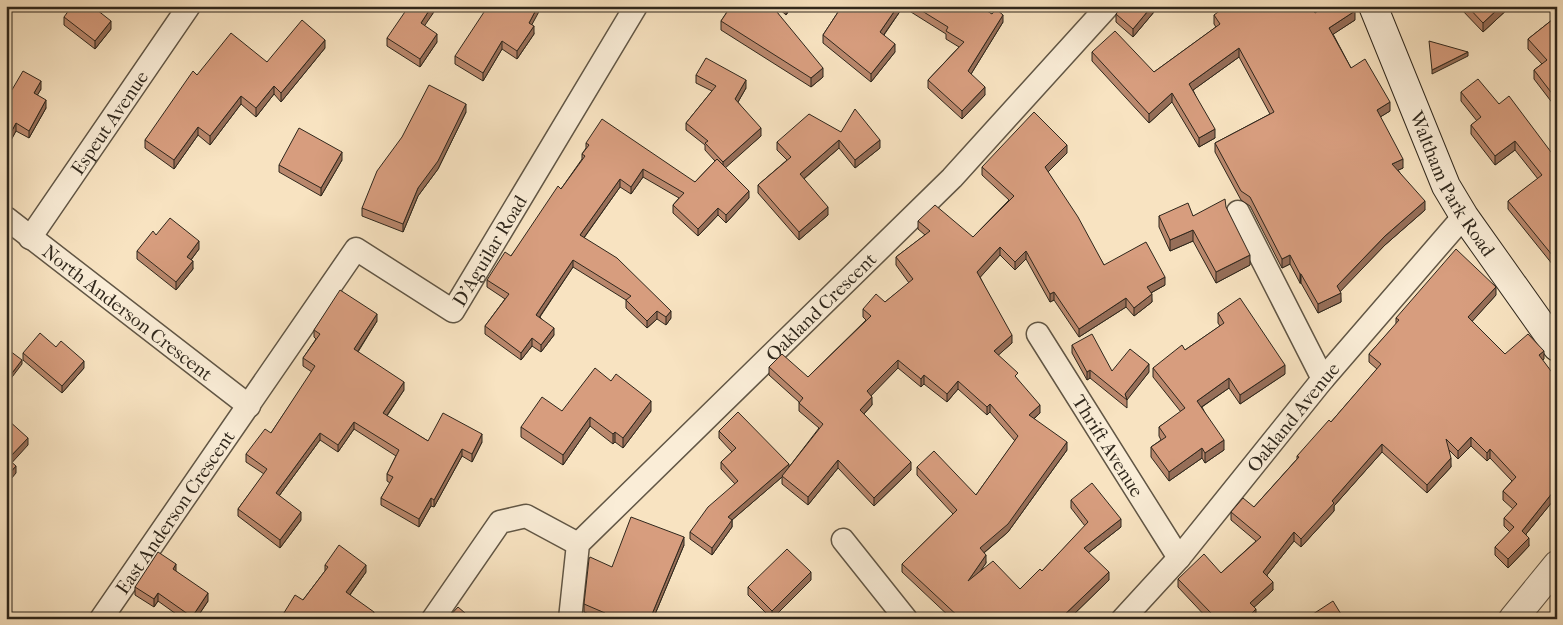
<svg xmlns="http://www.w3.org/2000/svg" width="1563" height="625" viewBox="0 0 1563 625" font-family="'IM FELL French Canon',serif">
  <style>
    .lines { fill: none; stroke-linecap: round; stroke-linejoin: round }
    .minor-casing { stroke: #615645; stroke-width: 25 }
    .tertiary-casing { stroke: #615645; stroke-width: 30 }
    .secondary-casing { stroke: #2f271c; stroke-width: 30 }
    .minor { stroke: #faedd7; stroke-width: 22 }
    .tertiary { stroke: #faedd7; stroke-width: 28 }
    .secondary { stroke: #faedd7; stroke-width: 28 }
    .wall { fill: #b9876c; stroke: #2f271c }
    .shaded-wall { fill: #966e58; stroke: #2f271c }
    .building { fill: #d79d7e; stroke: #2f271c }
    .labels { text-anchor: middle; stroke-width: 4; stroke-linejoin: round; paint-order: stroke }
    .street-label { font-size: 19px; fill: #2f271c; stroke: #faedd7 }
  </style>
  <rect width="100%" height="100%" fill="#f8e3c1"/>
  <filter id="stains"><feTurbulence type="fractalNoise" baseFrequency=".004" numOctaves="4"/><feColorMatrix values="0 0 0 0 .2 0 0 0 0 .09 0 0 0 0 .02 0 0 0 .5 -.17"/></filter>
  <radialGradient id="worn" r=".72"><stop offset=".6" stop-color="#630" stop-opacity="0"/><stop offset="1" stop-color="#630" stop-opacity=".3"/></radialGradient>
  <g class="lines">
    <defs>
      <g id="minor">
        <polyline points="1238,212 1323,379"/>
        <path id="s1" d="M6 218 249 406"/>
        <path id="s2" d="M30 238 189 6"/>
        <path id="s3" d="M1038 334 1179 558"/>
        <polyline points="843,540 906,619"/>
        <path id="s4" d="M101 619 356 249 453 311 636 6"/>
        <polyline points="433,619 500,522 526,516 578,544"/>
        <path id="s5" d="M570 619 578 544 952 178 1108 6"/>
        <path id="s6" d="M1123 619 1179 558 1323 379 1464 216"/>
      </g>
      <polyline id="tertiary" points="1513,619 1557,565"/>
      <g id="secondary">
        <path id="s7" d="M1373 6 1446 186 1464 216 1557 347"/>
      </g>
    </defs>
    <use href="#minor" class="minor-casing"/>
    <use href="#tertiary" class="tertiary-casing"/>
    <use href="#secondary" class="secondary-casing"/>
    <use href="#minor" class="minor"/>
    <use href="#tertiary" class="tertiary"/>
    <use href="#secondary" class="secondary"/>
  </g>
  <g class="wall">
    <polygon points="438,6 424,25 437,42 420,67 387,46 387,38"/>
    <polygon points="718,6 792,6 786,15 776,6 774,8 823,77 811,87 721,30 721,21 727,12"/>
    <polygon points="842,6 979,6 1003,22 971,74 985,95 962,119 928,88 928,80 959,47 946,39 946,34 903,7 884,35 895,52 871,82 823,43 823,35"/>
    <polygon points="1159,6 1133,37 1116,22 1116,14"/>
    <polygon points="1461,6 1511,6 1483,32 1461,9"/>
    <polygon points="1315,13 1355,20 1333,34 1351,68 1390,111 1380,117 1403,168 1398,170 1425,210 1385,245 1340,291 1341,302 1318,313 1301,283 1300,283 1290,264 1282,268 1250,206 1241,200 1215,152 1215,143 1270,114 1239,57 1193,90 1215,138 1199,147 1172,102 1149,123 1092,61 1092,52 1154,72 1216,27 1214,24 1214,15"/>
    <polygon points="1557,16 1557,109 1534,79 1534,70 1542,64 1528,49 1528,39"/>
    <polygon points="64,17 111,29 95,49 64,25"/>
    <polygon points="532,25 534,34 517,59 502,49 483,81 455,64 455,56"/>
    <polygon points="325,48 281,102 274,94 256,117 241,104 210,145 198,135 174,169 145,148 145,140 197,75 267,62"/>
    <polygon points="696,75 746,88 738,102 761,136 725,167 749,198 726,223 718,215 698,236 673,213 673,205 679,198 643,177 631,194 620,187 584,238 671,318 666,325 657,319 647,328 626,308 626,300 573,267 540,317 554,335 541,352 532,346 521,360 485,334 485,326 505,299 487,287 487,280 511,256 561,189 582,159 582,154 586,148 586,143 695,182 715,161 705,150 705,145 686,130 686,123 712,91 696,83"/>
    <polygon points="41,89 37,95 46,108 29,138 16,131 6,147 6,100"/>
    <polygon points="1461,92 1499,104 1557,160 1557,270 1508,209 1508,201 1538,179 1515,150 1495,165 1471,134 1471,125 1477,121 1461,101"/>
    <polygon points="466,112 438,169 418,196 403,232 362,216 362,208"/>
    <polygon points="841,132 880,148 855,168 839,148 804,179 828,215 799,240 758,193 758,185 787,160 777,150 777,142"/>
    <polygon points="1067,153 1048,172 1104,265 1165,285 1151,293 1152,302 1134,316 1126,307 1079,337 1054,300 1050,302 1026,259 1015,270 1000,255 980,277 1012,343 998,355 1018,380 1040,413 1034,419 1067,450 1008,532 984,553 986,563 981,570 1020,589 1042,571 1085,526 1071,508 1071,500 1121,527 1088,553 1109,580 1069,619 952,619 902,572 902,564 953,514 917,475 917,467 976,495 1015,441 990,412 987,415 958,389 947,402 924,384 921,387 898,368 871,395 872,405 864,414 911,470 874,506 838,468 808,505 782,484 782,477 732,520 732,527 712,555 690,539 690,532 735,484 721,469 721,462 732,452 719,438 719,431 789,467 819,428 799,411 799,402 769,375 769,367 808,377 866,320 863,317 863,309 885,302 909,283 896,265 896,257 925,235 918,229 918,221 973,237 1009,200 982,175 982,167"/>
    <polygon points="342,160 321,196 279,172 279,165"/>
    <polygon points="1226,207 1250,265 1216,283 1193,241 1170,251 1159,227 1159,216 1193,216"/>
    <polygon points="156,235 199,249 191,260 193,269 176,290 137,259 137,251"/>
    <polygon points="1496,295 1472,321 1505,354 1544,359 1542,360 1557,379 1557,496 1526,534 1529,546 1508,568 1495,555 1495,547 1510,532 1504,526 1504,518 1513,509 1503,500 1503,491 1512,481 1490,458 1487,461 1471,446 1458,459 1449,450 1451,467 1427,493 1382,452 1334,506 1334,511 1301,547 1294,541 1267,575 1273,590 1254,607 1256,617 1208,619 1178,587 1178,579 1221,573 1256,541 1231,520 1231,512 1254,507 1297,459 1297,456 1331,422 1377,369 1369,362 1369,354 1396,324 1396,318"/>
    <polygon points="1218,313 1285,374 1240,404 1229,388 1202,407 1224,450 1205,463 1202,458 1169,481 1151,457 1151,447 1161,440 1159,436 1159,427 1181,412 1153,377 1153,368 1185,350 1220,326 1218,323"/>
    <polygon points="377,321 358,352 404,390 387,416 428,441 482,442 472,462 462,456 434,507 431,506 419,527 381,505 381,498 390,483 387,481 387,474 396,456 354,429 338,452 320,440 279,496 301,520 280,548 238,516 238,509 264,474 246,462 246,454 271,433 312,372 303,366 303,358 316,339 314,337 314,330"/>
    <polygon points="1072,345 1112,371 1149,372 1127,399 1127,408 1090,378 1087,380 1072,353"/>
    <polygon points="56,347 84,368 62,393 23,360 23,353"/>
    <polygon points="611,381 651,411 623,448 615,442 613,444 590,426 563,465 521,437 521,427 562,411"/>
    <polygon points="684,545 653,619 600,619 584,612 584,604 612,567"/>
    <polygon points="325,565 366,572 350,595 374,619 282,619 282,616 303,600 325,571"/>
    <polygon points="176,571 208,601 196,619 183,619 158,601 154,607 135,595 135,587"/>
    <polygon points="811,580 772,619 748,595 748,587"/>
  </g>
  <g class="shaded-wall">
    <polygon points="432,6 438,6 421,31 421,23"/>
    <polygon points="538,6 542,6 529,30 529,23"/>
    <polygon points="786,6 792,6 786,15"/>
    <polygon points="898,6 903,6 903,7 880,40 880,32"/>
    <polygon points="1152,6 1159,6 1133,37 1133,29"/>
    <polygon points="1501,6 1511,6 1483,32 1483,23"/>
    <polygon points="1355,11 1355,20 1329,37 1329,28"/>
    <polygon points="1003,15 1003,22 968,79 968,71"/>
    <polygon points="111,21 111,29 95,49 95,41"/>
    <polygon points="534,26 534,34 517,59 517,51"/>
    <polygon points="437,34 437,42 420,67 420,59"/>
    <polygon points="325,40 325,48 281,102 281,93"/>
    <polygon points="502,41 502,49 483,81 483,73"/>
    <polygon points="895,44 895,52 871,82 871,74"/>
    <polygon points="1239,48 1239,57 1189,93 1189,84"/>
    <polygon points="1468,52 1468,56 1432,74 1432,70"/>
    <polygon points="823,68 823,77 811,87 811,78"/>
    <polygon points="746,80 746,88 735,107 735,99"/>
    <polygon points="41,81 41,89 34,101 34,93"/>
    <polygon points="274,86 274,94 256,117 256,108"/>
    <polygon points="985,87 985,95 962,119 962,111"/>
    <polygon points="1172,93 1172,102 1149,123 1149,114"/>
    <polygon points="241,96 241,104 210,145 210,136"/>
    <polygon points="46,100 46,108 29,138 29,131"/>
    <polygon points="1390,102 1390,111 1377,119 1377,110"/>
    <polygon points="466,104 466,112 438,169 418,196 403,232 403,224 418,188"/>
    <polygon points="16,123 16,131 7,148 7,140"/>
    <polygon points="198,127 198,135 174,169 174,160"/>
    <polygon points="761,128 761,136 723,170 723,162"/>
    <polygon points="1215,129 1215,138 1199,147 1199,138"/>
    <polygon points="839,140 839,148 800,182 800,174"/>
    <polygon points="880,140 880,148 855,168 855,160"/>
    <polygon points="1515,141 1515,150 1495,165 1495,156"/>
    <polygon points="1067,145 1067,153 1045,175 1045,167"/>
    <polygon points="342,152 342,160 321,196 321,188"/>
    <polygon points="1403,159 1403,168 1392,173 1392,164"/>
    <polygon points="643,169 643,177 631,194 631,187"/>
    <polygon points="620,179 620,187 580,243 580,235"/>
    <polygon points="749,191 749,198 726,223 726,215"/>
    <polygon points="1425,201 1425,210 1385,245 1337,295 1337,286 1385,236"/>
    <polygon points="828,207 828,215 799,240 799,232"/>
    <polygon points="718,208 718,215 698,236 698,229"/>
    <polygon points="1193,230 1193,241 1170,251 1170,240"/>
    <polygon points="199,241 199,249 187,265 187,257"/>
    <polygon points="1000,247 1000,255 977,281 977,272"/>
    <polygon points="1026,251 1026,259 1015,270 1015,262"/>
    <polygon points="1250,255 1250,265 1216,283 1216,272"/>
    <polygon points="1290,255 1290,264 1282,268 1282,259"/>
    <polygon points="573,260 573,267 536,322 536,315"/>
    <polygon points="193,261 193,269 176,290 176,282"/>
    <rect x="1300" y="274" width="1" height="9"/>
    <polygon points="1165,277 1165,285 1147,295 1147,287"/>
    <polygon points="1496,287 1496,295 1468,326 1468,317"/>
    <polygon points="1054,292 1054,300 1050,302 1050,294"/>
    <polygon points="1341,293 1341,302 1318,313 1318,304"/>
    <polygon points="1152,294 1152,302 1134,316 1134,308"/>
    <polygon points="1126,298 1126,307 1079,337 1079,329"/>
    <polygon points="657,311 657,319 647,328 647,321"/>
    <polygon points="671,311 671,318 666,325 666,317"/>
    <polygon points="377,314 377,321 354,357 354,349"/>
    <polygon points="554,328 554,335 541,352 541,345"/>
    <polygon points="1012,335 1012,343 994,359 994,351"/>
    <polygon points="532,338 532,346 521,360 521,353"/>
    <polygon points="1544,351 1544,359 1539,364 1539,355"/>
    <polygon points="22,360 22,364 6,385 6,381"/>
    <polygon points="898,360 898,368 867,400 867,391"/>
    <polygon points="84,361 84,368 62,393 62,386"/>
    <polygon points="1149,364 1149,372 1127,400 1125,394"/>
    <polygon points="1285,365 1285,374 1240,404 1240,395"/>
    <polygon points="1090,370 1090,378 1087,380 1087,372"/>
    <polygon points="924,375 924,384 921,387 921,379"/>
    <polygon points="1229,378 1229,388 1197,410 1197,401"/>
    <polygon points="958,381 958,389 947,402 947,394"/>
    <polygon points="404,382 404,390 383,421 383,413"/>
    <polygon points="872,397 872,405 860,418 860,410"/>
    <polygon points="651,401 651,411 623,448 623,438"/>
    <polygon points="990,404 990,412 987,415 987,407"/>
    <polygon points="1040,405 1040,413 1029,423 1029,415"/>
    <polygon points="590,417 590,426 563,465 563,455"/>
    <polygon points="354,422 354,429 338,452 338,445"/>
    <polygon points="615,432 615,442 613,444 613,434"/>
    <polygon points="320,433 320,440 276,500 276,493"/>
    <polygon points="482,434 482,442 472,462 472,454"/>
    <polygon points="1471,437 1471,446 1458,459 1458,451"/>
    <polygon points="28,438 28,445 8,467 8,459"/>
    <polygon points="1224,440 1224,450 1205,463 1205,453"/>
    <polygon points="1067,442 1067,450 1008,532 980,556 980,548"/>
    <polygon points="1382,444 1382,452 1334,506 1334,511 1301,547 1301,539 1332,501"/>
    <polygon points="1202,448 1202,458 1169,481 1169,472"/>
    <polygon points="462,449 462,456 434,507 434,500"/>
    <polygon points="1490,449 1490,458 1487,461 1487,453"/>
    <polygon points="1451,458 1451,467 1427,493 1427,485"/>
    <polygon points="838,460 838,468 808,505 808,497"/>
    <polygon points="911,462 911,470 874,506 874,498"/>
    <polygon points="789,464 789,471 732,520 732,527 712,555 712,548 728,517"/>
    <polygon points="16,466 16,473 6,485 6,477"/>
    <polygon points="1557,487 1557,496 1522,539 1522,531"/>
    <polygon points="431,498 431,506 419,527 419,519"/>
    <polygon points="301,512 301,520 280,548 280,540"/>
    <polygon points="1121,519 1121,527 1084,556 1084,548"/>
    <polygon points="1294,532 1294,541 1263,580 1263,572"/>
    <polygon points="684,537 684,545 653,619 650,619"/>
    <polygon points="1529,538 1529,546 1508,568 1508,559"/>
    <polygon points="986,555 986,563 968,589 968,581"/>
    <polygon points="176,564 176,572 173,569"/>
    <polygon points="366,565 366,572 346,600 346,592"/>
    <polygon points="811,572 811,580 772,619 772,611"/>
    <polygon points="1109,572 1109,580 1069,619 1060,619"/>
    <polygon points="1273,582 1273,590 1250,611 1250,603"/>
    <polygon points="158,593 158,601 154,607 154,599"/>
    <polygon points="208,593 208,601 196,619 192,619 192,617"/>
    <polygon points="1256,609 1256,617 1254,619 1246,619"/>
    <polygon points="374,612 374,619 369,619"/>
  </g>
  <g class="building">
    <polygon points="72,6 92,6 111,21 95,41 64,17"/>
    <polygon points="409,6 432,6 421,23 437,34 420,59 387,38"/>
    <polygon points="488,6 538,6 529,23 534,26 517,51 502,41 483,73 455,56"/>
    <polygon points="731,6 772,6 823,68 811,78 721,21"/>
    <polygon points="842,6 898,6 880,32 895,44 871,74 823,35"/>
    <polygon points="914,6 979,6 992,14 996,9 1003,15 968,71 985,87 962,111 928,80 964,42 946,31 948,27"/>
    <polygon points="1123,6 1152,6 1133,29 1116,14"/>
    <polygon points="1226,6 1310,6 1315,13 1326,6 1352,6 1355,11 1329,28 1351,68 1365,59 1390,102 1377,110 1403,159 1392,164 1425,201 1385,236 1337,286 1341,293 1318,304 1301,274 1300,274 1290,255 1282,259 1250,197 1241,191 1215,143 1274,112 1239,48 1189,84 1215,129 1199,138 1172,93 1149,114 1092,52 1115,31 1154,72 1220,24 1214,15"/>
    <polygon points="1467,6 1501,6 1483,23"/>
    <polygon points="1557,16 1557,100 1534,70 1547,60 1528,39"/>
    <polygon points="302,20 325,40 281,93 274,86 256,108 241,96 210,136 198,127 174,160 145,140 193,71 197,75 231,33 267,62"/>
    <polygon points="1429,41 1468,52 1432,70"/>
    <polygon points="706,58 746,80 735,99 761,128 723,162 705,143 708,141 686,123 716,86 696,75"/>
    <polygon points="23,71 41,81 34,93 46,100 29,131 16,123 7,140 6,100"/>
    <polygon points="1478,79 1499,104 1509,96 1557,160 1557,261 1508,201 1542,175 1515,141 1495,156 1471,125 1481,117 1461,92"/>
    <polygon points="429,85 466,104 438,161 418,188 403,224 362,208 377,171 402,137"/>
    <polygon points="855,109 880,140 855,160 839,140 800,174 828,207 799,232 758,185 791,157 777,142 809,114 841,132"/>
    <polygon points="1034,112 1067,145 1045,167 1078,217 1104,265 1146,242 1165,277 1147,287 1152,294 1134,308 1126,298 1079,329 1054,292 1050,294 1026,251 1015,262 1000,247 977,272 1012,335 994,351 1018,373 1015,376 1040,405 1029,415 1067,442 1008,524 980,548 986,555 968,581 993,561 1020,589 1040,569 1042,571 1088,522 1071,500 1092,483 1121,519 1084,548 1109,572 1060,619 961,619 902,564 957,510 917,467 934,451 976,495 1018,436 990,404 987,407 958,381 947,394 924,375 921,379 898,360 867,391 872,397 860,410 911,462 874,498 838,460 808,497 782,476 823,424 799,403 803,398 769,367 782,354 808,377 871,316 863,309 876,294 885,302 913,279 896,257 930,231 918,221 935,205 973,237 1014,196 982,167"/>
    <polygon points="602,119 695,182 717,159 749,191 726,215 718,208 698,229 673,205 684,193 643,169 631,187 620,179 580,235 617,258 671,311 666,317 657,311 647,321 626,300 631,296 573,260 536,315 554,328 541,345 532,338 521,353 485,326 509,294 487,280 505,252 511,256 558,186 561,189 585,156 582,154 589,145 586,143"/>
    <polygon points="299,128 342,152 321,188 279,165"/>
    <polygon points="1225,199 1226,207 1250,255 1216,272 1193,230 1170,240 1159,216 1188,203 1193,216"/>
    <polygon points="170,218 199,241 187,257 193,261 176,282 137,251 153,231 156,235"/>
    <polygon points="1456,249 1496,287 1468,317 1505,354 1528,334 1544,351 1539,355 1557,379 1557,487 1522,531 1529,538 1508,559 1495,547 1514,527 1504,518 1517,504 1503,491 1516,477 1490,449 1487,453 1471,437 1458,451 1446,439 1451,458 1427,485 1382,444 1332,501 1334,503 1301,539 1294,532 1263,572 1273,582 1250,603 1256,609 1246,619 1208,619 1212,614 1178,579 1204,554 1221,573 1261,537 1231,512 1243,498 1254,507 1299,457 1297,456 1329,420 1331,422 1381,364 1369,354 1399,320 1396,318"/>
    <polygon points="340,290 377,314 354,349 404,382 383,413 428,441 443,413 482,434 472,454 462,449 434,500 431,498 419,519 381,498 393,477 387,474 399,450 354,422 338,445 320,433 276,493 301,512 280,540 238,509 267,469 246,454 265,429 271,433 315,366 303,358 320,334 314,330"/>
    <polygon points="1240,298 1285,365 1240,395 1229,378 1197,401 1224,440 1205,453 1202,448 1169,472 1151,447 1166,437 1159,427 1185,408 1153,368 1182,345 1185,350 1224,323 1218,313"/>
    <polygon points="40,333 56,347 61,341 84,361 62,386 23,353"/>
    <polygon points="1092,334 1112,371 1130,349 1149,364 1125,394 1127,400 1090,370 1087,372 1072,345"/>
    <polygon points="6,348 22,360 6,381"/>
    <polygon points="595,368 611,381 616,374 651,401 623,438 615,432 613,434 590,417 563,455 521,427 542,397 562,411"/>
    <polygon points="738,412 789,464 728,517 732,520 712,548 690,532 708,507 738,481 721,462 736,448 719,431"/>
    <polygon points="8,420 28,438 8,459 16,466 6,477 6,423"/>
    <polygon points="631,517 684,537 650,619 604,619 605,613 584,604 589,559 590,557 612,567"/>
    <polygon points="339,545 366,565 346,592 374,612 369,619 286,619 282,616 295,595 303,600 328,567 325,565"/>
    <polygon points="787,549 811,572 772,611 748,587"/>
    <polygon points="158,552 176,564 173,569 208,593 192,617 158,593 154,599 135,587"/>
    <polygon points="1333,601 1344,619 1312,619 1310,616"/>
    <polygon points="458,607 472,619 447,619"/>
    <polygon points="865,614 868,619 859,619"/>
  </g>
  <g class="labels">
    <g class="street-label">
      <text dy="7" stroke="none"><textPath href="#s2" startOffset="140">Espeut Avenue</textPath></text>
      <text dy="7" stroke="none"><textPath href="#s7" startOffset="195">Waltham Park Road</textPath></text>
      <text dy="7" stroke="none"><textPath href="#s4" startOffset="635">D'Aguilar Road</textPath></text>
      <text dy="7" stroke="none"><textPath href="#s5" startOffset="415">Oakland Crescent</textPath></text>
      <text dy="7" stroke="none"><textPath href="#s1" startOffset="154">North Anderson Crescent</textPath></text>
      <text dy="7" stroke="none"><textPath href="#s6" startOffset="264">Oakland Avenue</textPath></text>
      <text dy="7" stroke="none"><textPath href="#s3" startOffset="132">Thrift Avenue</textPath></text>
      <text dy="7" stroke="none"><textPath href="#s4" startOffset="130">East Anderson Crescent</textPath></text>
    </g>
  </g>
  <rect width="1563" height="625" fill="none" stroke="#f8e3c1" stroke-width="25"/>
  <rect x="8" y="8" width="1548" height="610" fill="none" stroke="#2f271c" stroke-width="2.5"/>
  <rect x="12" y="12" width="1538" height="600" fill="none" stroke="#2f271c"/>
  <rect width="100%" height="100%" filter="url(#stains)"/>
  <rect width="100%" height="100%" fill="url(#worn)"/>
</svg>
